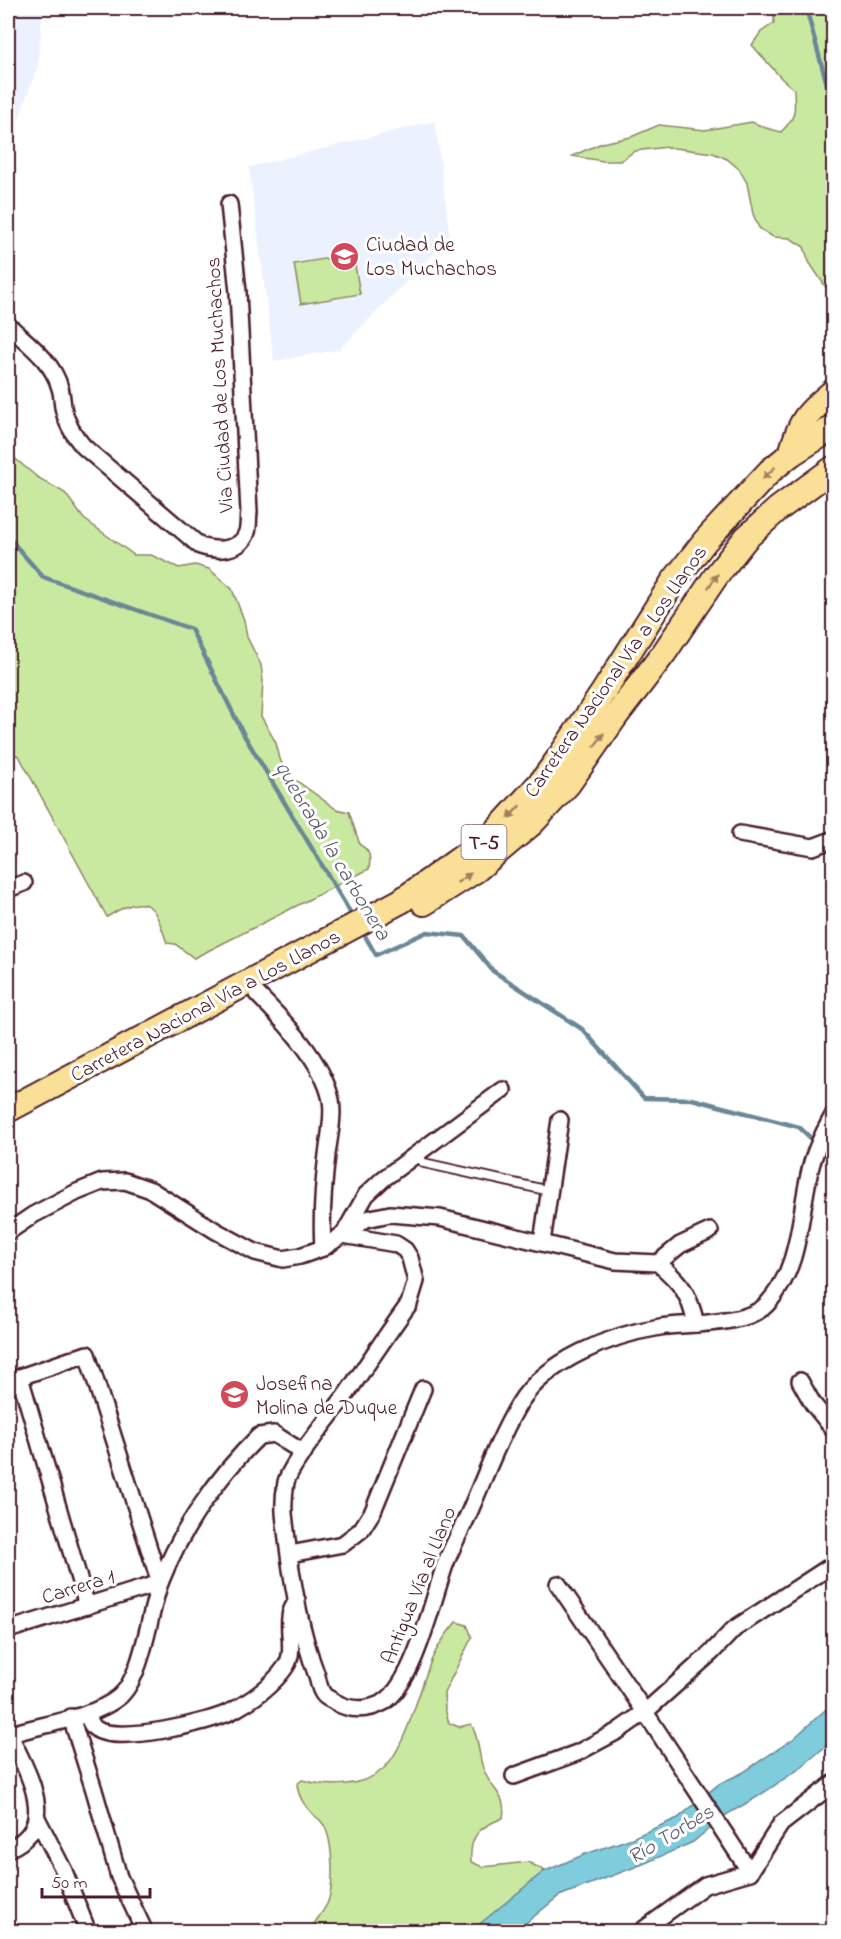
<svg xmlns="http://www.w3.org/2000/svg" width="841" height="1939" viewBox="0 0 841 1939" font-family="'Indie Flower',sans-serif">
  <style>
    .built { fill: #ecf2fd }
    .green { fill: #cae9a0; stroke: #8a8466; stroke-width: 1.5 }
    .water { fill: #7fccdd; stroke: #6a8796; stroke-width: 1.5 }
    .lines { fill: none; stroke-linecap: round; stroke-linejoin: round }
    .stream { stroke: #6a8796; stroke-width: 4.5 }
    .service-casing { stroke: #4a1f2b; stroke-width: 12 }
    .minor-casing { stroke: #4a1f2b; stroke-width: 20 }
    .trunk-casing { stroke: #4a1f2b; stroke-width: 28 }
    .service { stroke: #fff; stroke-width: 8 }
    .minor { stroke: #fff; stroke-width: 15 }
    .trunk { stroke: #fadf96; stroke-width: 24 }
    .oneway { fill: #a27f60 }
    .labels { text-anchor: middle; stroke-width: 6; stroke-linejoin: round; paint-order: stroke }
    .shield { fill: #fff; stroke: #80626b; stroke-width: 1.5 }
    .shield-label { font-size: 20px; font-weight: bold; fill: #4a1f2b }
    .poi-label { font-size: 21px; fill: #4a1f2b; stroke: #fff; text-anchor: start }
    .street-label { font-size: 21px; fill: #4a1f2b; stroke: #fff }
    .water-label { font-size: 22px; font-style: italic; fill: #5d5c69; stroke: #fff }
  </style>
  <rect width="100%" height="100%" fill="#fff"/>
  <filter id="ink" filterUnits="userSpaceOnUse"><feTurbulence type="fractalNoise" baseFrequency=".0167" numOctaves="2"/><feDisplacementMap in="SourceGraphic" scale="12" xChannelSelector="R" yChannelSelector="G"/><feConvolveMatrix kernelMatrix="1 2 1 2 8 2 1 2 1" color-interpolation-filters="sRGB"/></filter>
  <g filter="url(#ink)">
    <g class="built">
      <polygon points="8,8 43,8 38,65 8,150"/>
      <polygon points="435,121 450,237 339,350 274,361 249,167"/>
    </g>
    <g class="green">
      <path d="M774 8H833V298L809 262 804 247 790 238 773 237 759 228 753 214 747 183 739 169 727 159 713 153 667 147 635 151 620 161H603L572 156 602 143 631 137 659 125 705 130 752 122 766 128 781 132C797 116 795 111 794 89L782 79 752 45 761 32 774 23Z"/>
      <polygon points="353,254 360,294 301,304 294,264"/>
      <path d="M8 448 12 456 37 477 65 493 84 519 134 555H151L179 568 195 565 209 569 232 589 244 620 247 637 261 665 263 681 261 716 276 743 280 759 286 773 336 809 349 812 360 845C370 850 371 857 369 869L194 958 175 944 167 943C163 933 159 915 151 908 139 897 118 910 107 917L19 756 8 753Z"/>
      <path d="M456 1622 467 1625 472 1637 444 1693 445 1709 449 1723 459 1727 471 1724C481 1740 477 1759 486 1775 494 1792 507 1796 503 1818 479 1827 469 1836 471 1862L483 1867 528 1862 547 1872 480 1931H310C314 1922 322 1914 327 1904 335 1886 333 1842 324 1825 322 1822 318 1818 314 1815 304 1806 298 1797 297 1784L302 1780C327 1787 360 1788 382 1770 405 1751 419 1690 431 1661 437 1647 446 1634 456 1622Z"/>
    </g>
    <polygon class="water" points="833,1703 833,1740 799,1769 757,1797 724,1816 693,1842 643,1864 559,1896 516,1931 470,1932 543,1872 583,1855 632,1838 678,1818 719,1784 742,1773 793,1739"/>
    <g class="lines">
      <g class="stream">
        <polyline points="806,8 834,110"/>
        <polyline points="8,537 43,577 191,629 244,735 353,917"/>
        <polyline points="361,929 376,955 427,932 464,936 493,971 582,1029 644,1098 692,1099 799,1127 834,1160"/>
      </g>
      <defs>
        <polyline id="service" points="416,1155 424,1163 550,1191"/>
        <g id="minor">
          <path d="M8 325C27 343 53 361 60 388 62 394 62 401 63 407 66 423 73 435 84 447L200 546C215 551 241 552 247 532 249 526 248 518 249 512L238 292 229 204"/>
          <polyline points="740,834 813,847 834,839"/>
          <polyline points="8,889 24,883"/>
          <path d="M257 994C284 1021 323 1061 331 1100 334 1117 329 1138 327 1155 323 1187 321 1216 323 1248"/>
          <polyline points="346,1230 366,1195 383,1179 503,1090"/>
          <path d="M8 1232 33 1215 77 1192 102 1182 125 1181 151 1190 216 1231 255 1252 283 1259 300 1256 323 1248 366 1219 390 1214 440 1218 615 1261 658 1263C682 1284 689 1293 696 1324"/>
          <path d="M343 1235 396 1244 405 1250 410 1258 416 1281 409 1304C387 1334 367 1365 345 1396 332 1414 291 1463 286 1482 284 1494 283 1510 285 1522 290 1570 300 1631 317 1676 318 1681 320 1691 324 1695 326 1698 331 1699 335 1702 350 1711 368 1711 384 1702 414 1683 433 1599 445 1565 452 1545 464 1526 472 1506 487 1471 500 1436 519 1404 546 1360 611 1335 660 1327 688 1323 747 1326 767 1304 800 1269 799 1219 809 1175 813 1153 823 1133 834 1114"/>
          <polyline points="542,1242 560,1120"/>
          <polyline points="658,1263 680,1245 710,1231"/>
          <polyline points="20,1377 87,1606"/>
          <polyline points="800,1381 813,1404 834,1430"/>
          <polyline points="8,1388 20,1377 87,1354 160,1583 8,1630"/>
          <polyline points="290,1554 343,1544 361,1530 373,1511 423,1389"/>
          <polyline points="558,1584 645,1712 750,1872"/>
          <path d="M88 1713C89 1719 90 1725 96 1729 117 1744 211 1723 234 1710 252 1700 274 1684 286 1666 296 1651 286 1628 291 1612 292 1608 295 1604 297 1600"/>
          <polyline points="71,1717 94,1790 119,1877 145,1932"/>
          <path d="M8 1735C41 1724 92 1719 119 1697 143 1677 149 1613 160 1583 181 1529 218 1476 259 1436L274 1434 304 1453"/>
          <polyline points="514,1776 577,1753 618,1731 645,1712 711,1653 734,1629 834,1564"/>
          <polyline points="37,1818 64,1871 88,1932"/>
          <path d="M8 1849C62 1826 26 1771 10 1735"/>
          <polyline points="640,1932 705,1885 750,1872 781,1824 834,1783"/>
        </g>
        <g id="trunk">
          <path d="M791 454C800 420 807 413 834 391"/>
          <polyline points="424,903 476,870 532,823 568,784 615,717 664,653 716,576 746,538 778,509 834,468"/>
          <polyline points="8,1110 401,901 492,836 543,780 559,758 604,691 673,582 705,541 770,471 791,454 834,427"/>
        </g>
      </defs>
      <use href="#service" class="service-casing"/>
      <use href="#minor" class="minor-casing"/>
      <use href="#trunk" class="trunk-casing"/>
      <use href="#service" class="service"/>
      <use href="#minor" class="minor"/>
      <use href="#trunk" class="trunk"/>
    </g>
    <defs><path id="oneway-solid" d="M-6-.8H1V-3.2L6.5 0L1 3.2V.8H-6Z" transform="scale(1.5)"/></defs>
    <g class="oneway">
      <use href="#oneway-solid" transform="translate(769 473) rotate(136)"/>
      <use href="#oneway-solid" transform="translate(713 581) rotate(-55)"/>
      <use href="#oneway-solid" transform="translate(599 740) rotate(-55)"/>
      <use href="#oneway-solid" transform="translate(514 812) rotate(133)"/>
      <use href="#oneway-solid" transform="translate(464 878) rotate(-34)"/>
    </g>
  </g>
  <defs>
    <symbol id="school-disc" viewBox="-11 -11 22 22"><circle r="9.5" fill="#d1495b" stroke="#fff"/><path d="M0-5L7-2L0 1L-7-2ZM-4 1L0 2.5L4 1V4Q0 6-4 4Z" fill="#fff"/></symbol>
  </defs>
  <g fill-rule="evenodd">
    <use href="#school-disc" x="328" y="240" width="33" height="33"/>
    <use href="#school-disc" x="218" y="1378" width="33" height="33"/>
  </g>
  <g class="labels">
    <rect class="shield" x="461.5" y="825" width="45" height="34" rx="4.5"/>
    <g class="shield-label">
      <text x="484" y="849">T-5</text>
    </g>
    <g class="poi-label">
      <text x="366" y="251">Ciudad de<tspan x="366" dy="24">Los Muchachos</tspan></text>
      <text x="256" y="1390">Josefina<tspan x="256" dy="24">Molina de Duque</tspan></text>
    </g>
    <g class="street-label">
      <text transform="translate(219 385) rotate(-93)" y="7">Via Ciudad de Los Muchachos</text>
      <text transform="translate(615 671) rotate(-55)" y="7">Carretera Nacional Vía a Los Llanos</text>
      <text transform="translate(205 1005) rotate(-28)" y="7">Carretera Nacional Vía a Los Llanos</text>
      <text transform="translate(418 1585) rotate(-68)" y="7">Antigua Vía al Llano</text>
      <text transform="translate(78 1586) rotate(-17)" y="7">Carrera 1</text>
    </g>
    <g class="water-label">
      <text transform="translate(334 850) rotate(59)" y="8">quebrada la carbonera</text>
      <text transform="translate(670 1833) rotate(-31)" y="8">Río Torbes</text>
    </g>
  </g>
  <rect width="841" height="1939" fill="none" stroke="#fff" stroke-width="30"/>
  <rect x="15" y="15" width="811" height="1909" fill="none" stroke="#4a1f2b" stroke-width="2" filter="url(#ink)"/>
  <path d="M42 1888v9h108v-9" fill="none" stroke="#4a1f2b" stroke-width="3"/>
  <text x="51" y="1888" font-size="18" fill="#4a1f2b" stroke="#ffffff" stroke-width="4.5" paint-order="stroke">50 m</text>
</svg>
